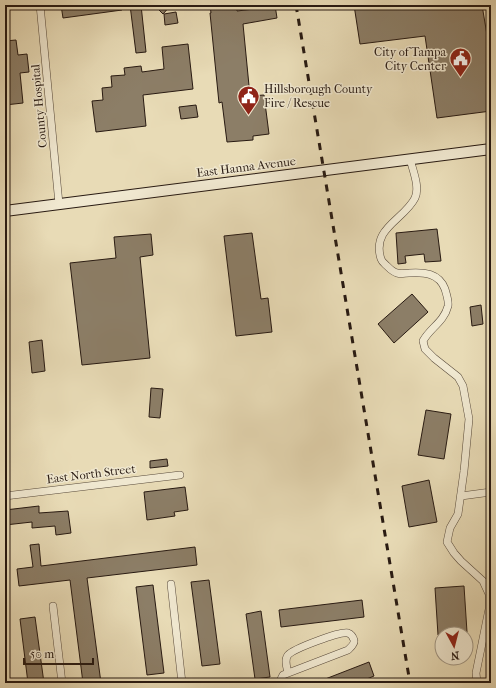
<svg xmlns="http://www.w3.org/2000/svg" width="496" height="688" viewBox="0 0 496 688" font-family="'IM FELL French Canon',serif">
  <style>
    .building { fill: #8c7e67; stroke: #281a12 }
    .lines { fill: none; stroke-linecap: round; stroke-linejoin: round }
    .street-casing { stroke: #584a3b; stroke-width: 8 }
    .secondary-casing { stroke: #281a12; stroke-width: 12 }
    .street { stroke: #f0e8d0; stroke-width: 7 }
    .secondary { stroke: #f0e8d0; stroke-width: 10 }
    .rail { stroke: #281a12; stroke-width: 3; stroke-dasharray: 7 7; stroke-linecap: butt }
    .labels { text-anchor: middle; stroke-width: 3; stroke-linejoin: round; paint-order: stroke }
    .poi-label { font-size: 12px; fill: #281a12; stroke: #f0e8d0; text-anchor: end }
    .street-label { font-size: 12px; fill: #281a12; stroke: #f0e8d0 }
  </style>
  <rect width="100%" height="100%" fill="#e8dbb6"/>
  <filter id="stains"><feTurbulence type="fractalNoise" baseFrequency=".005" numOctaves="4"/><feColorMatrix values="0 0 0 0 .2 0 0 0 0 .09 0 0 0 0 .02 0 0 0 .5 -.17"/></filter>
  <radialGradient id="worn" r=".72"><stop offset=".6" stop-color="#630" stop-opacity="0"/><stop offset="1" stop-color="#630" stop-opacity=".3"/></radialGradient>
  <g class="building">
    <polygon points="61,5 122,5 122,10 63,18"/>
    <polygon points="130,5 141,5 146,52 136,53"/>
    <polygon points="154,5 171,5 163,14"/>
    <polygon points="210,5 237,5 237,11 254,9 253,5 275,5 277,18 243,24 250,96 264,95 269,134 253,136 253,140 227,142 222,102 219,103 210,13 211,13"/>
    <polygon points="354,5 482,5 488,41 491,40 491,111 437,118 425,36 360,44"/>
    <polygon points="176,12 178,23 165,25 164,14"/>
    <polygon points="16,40 18,55 27,54 29,72 20,73 23,103 5,105 5,41"/>
    <polygon points="188,44 193,89 143,95 146,126 96,132 92,101 103,100 102,88 112,87 111,76 125,75 124,68 141,66 142,72 164,69 162,47"/>
    <polygon points="196,105 198,117 181,119 179,107"/>
    <polygon points="437,229 441,261 425,262 424,254 405,256 406,263 398,264 396,233"/>
    <polygon points="252,233 261,299 268,298 272,332 236,336 224,236"/>
    <polygon points="151,234 153,255 140,257 150,358 82,365 70,263 116,258 114,237"/>
    <polygon points="412,294 428,312 394,343 378,324"/>
    <polygon points="481,305 483,324 472,326 470,307"/>
    <polygon points="42,340 45,371 32,373 29,342"/>
    <polygon points="151,388 163,389 160,418 149,417"/>
    <polygon points="426,410 451,414 444,459 418,455"/>
    <polygon points="167,459 168,466 150,468 150,461"/>
    <polygon points="429,480 437,522 409,527 402,486"/>
    <polygon points="185,487 188,510 174,512 175,516 147,520 144,492"/>
    <polygon points="39,506 39,513 68,511 71,533 56,535 55,526 32,528 32,522 5,525 5,510"/>
    <polygon points="39,544 41,566 195,547 197,565 87,578 101,683 83,683 70,580 19,586 17,569 33,567 30,545"/>
    <polygon points="209,580 220,664 202,666 191,582"/>
    <polygon points="153,585 164,673 147,675 136,587"/>
    <polygon points="464,586 467,632 438,635 435,588"/>
    <polygon points="362,600 364,617 281,627 279,610"/>
    <polygon points="261,611 270,677 255,679 246,614"/>
    <polygon points="35,617 44,683 28,683 20,619"/>
    <polygon points="369,662 374,676 357,683 315,683"/>
  </g>
  <g class="lines">
    <defs>
      <g id="street">
        <polyline points="40,5 59,204"/>
        <path d="M410 159C413 171 420 187 415 198 404 220 371 228 381 259 382 262 385 264 387 266 390 269 393 272 397 273 401 274 405 273 409 273 424 272 439 273 445 289 446 293 449 301 448 306 444 322 430 328 423 341L425 349 434 358 458 377 463 386 469 419 464 471 458 514 450 528 447 542 454 553 461 561 483 581 489 594V609L476 673 477 683"/>
        <polyline points="5,496 180,475"/>
        <polyline points="461,496 491,492"/>
        <polyline points="171,584 182,683"/>
        <polyline points="53,606 62,683"/>
        <path d="M279 683 283 675 348 650C350 648 355 644 354 640 353 637 351 634 348 633 340 631 293 649 288 655 284 660 287 668 288 673"/>
      </g>
      <polyline id="secondary" points="5,211 491,149"/>
    </defs>
    <use href="#street" class="street-casing"/>
    <use href="#secondary" class="secondary-casing"/>
    <use href="#street" class="street"/>
    <use href="#secondary" class="secondary"/>
    <polyline class="rail" points="296,5 410,683"/>
  </g>
  <defs>
    <symbol id="civic-pin" viewBox="-11 -11 22 30"><path d="M0 17L-7.5 6A9.5 9.5 0 1 1 7.5 6Z" fill="#8f2418" stroke="#f0e8d0"/><path d="M-.6-6.5H3V-4.5H.6V-3L4-1V1h2V6H-6V1h2V-1L-.6-3ZM-1.2 2.5V6h2.4V2.5Z" fill="#fff"/></symbol>
  </defs>
  <g fill-rule="evenodd">
    <use href="#civic-pin" x="448" y="46" width="25" height="34"/>
    <use href="#civic-pin" x="236" y="84" width="25" height="34"/>
  </g>
  <g class="labels">
    <g class="poi-label">
      <text x="446" y="56">City of Tampa<tspan x="446" dy="14">City Center</tspan></text>
      <text x="264" y="93" text-anchor="start">Hillsborough County<tspan x="264" dy="14">Fire / Rescue</tspan></text>
    </g>
    <g class="street-label">
      <text transform="translate(39 106) rotate(-95)" y="4">County Hospital</text>
      <text transform="translate(246 167) rotate(-7)" y="4">East Hanna Avenue</text>
      <text transform="translate(91 474) rotate(-7)" y="4">East North Street</text>
    </g>
  </g>
  <rect width="496" height="688" fill="none" stroke="#e8dbb6" stroke-width="20"/>
  <rect x="6" y="6" width="484" height="676" fill="none" stroke="#281a12" stroke-width="2"/>
  <rect x="10" y="10" width="476" height="668" fill="none" stroke="#281a12"/>
  <g transform="translate(454 646) rotate(173)"><circle r="19" fill="#f0e8d0" stroke="#a09684"/>
  <path d="M0-3L7 15L0 10L-7 15Z" fill="#8f2418"/>
  <text y="-6" font-size="11" font-weight="bold" text-anchor="middle" fill="#281a12">N</text>
  </g>
  <path d="M24 658v6h69v-6" fill="none" stroke="#281a12" stroke-width="2"/>
  <text x="30" y="658" font-size="12" fill="#281a12" stroke="#f0e8d0" stroke-width="3" paint-order="stroke">50 m</text>
  <rect width="100%" height="100%" filter="url(#stains)"/>
  <rect width="100%" height="100%" fill="url(#worn)"/>
</svg>
